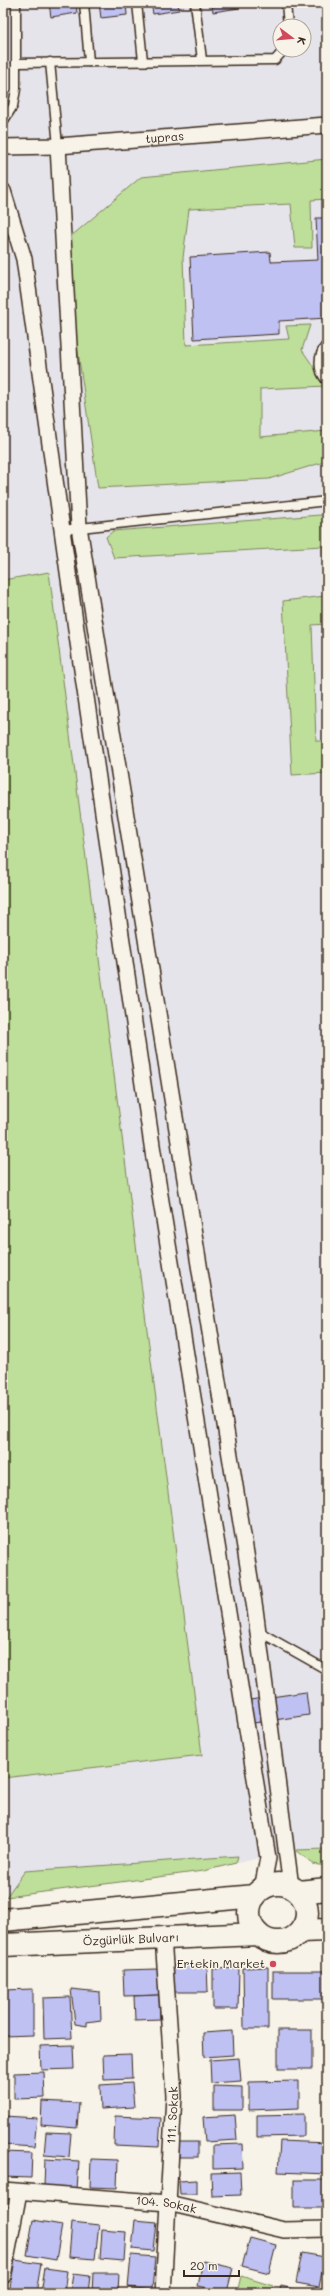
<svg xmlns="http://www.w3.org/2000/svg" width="330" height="2296" viewBox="0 0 330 2296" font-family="Mali,sans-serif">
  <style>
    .built { fill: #e6e4eb; fill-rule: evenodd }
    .green { fill: #bedf99; stroke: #7c845c }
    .building { fill: #bfc1f3; stroke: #3b2a1e }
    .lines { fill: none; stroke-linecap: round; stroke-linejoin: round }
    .service-casing { stroke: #3b2a1e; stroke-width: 11 }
    .minor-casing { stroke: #3b2a1e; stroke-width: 18 }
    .primary-casing { stroke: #3b2a1e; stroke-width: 25 }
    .service { stroke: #f7f3e8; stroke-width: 8 }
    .minor { stroke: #f7f3e8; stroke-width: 15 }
    .primary { stroke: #f7f3e8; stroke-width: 22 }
    .poi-dot { fill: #d1495b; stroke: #f7f3e8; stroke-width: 1.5 }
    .labels { text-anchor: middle; stroke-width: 3; stroke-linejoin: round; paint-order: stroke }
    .street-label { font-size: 12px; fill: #3b2a1e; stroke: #f7f3e8 }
    .poi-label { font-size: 12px; fill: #3b2a1e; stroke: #f7f3e8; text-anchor: end }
  </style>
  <rect width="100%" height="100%" fill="#f7f3e8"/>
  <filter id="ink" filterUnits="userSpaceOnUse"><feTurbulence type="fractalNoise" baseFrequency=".025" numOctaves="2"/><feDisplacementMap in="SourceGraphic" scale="8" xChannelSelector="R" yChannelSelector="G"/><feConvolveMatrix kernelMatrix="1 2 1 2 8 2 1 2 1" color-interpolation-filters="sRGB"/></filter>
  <g filter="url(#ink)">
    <path class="built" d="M3 3H327V1849L290 1851 203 1871 3 1897ZM280 26H304V50H280Z"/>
    <g class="green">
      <polygon points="327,159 327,199 311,200 312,248 295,248 291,204 189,209 183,258 186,345 289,339 286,326 310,325 302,350 327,386 260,389 260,437 327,431 324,462 269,479 98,488 62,244 141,177"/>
      <polygon points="320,515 327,517 327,624 312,625 316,741 327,741 327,773 292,775 283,601 325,596 323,546 114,558 106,537 113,531"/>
      <polygon points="49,572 202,1755 3,1778 3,580"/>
      <polygon points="327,1849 327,1866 313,1864 296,1850"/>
      <polygon points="238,1856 236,1863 203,1871 6,1897 25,1871"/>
      <polygon points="241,2276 273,2286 272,2293 237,2293"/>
    </g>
    <g class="building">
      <polygon points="49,3 76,3 77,13 51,17"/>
      <polygon points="99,3 126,3 127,15 101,18"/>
      <polygon points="151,3 178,3 179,10 153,14"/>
      <polygon points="212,3 239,3 239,8 213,12"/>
      <polygon points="316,218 327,218 327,318 279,321 279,334 194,339 190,257 270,252 271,262 318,260"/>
      <polygon points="306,1692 309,1715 240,1725 236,1702"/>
      <polygon points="172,1965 207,1965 208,1992 173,1992"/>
      <polygon points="268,1967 268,2029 244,2029 243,1968"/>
      <polygon points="239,1968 238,2009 213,2009 213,1969"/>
      <polygon points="158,1969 159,1995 124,1996 123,1970"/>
      <rect x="273" y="1971" width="54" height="28"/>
      <polygon points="33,1989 33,2035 3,2036 3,1990"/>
      <polygon points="71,1989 100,1992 101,2020 87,2022 87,2026 75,2024"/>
      <polygon points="159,1995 160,2019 135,2020 134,1996"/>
      <polygon points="70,1997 72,2038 44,2039 43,1998"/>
      <rect x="278" y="2030" width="34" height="39"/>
      <polygon points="232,2031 233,2055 204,2057 203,2033"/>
      <polygon points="73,2045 74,2069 41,2070 40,2046"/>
      <polygon points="131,2054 132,2079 104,2080 103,2055"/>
      <polygon points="239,2058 241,2081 211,2083 210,2060"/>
      <polygon points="44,2072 45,2098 14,2099 14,2073"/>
      <polygon points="299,2081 299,2108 249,2110 249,2082"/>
      <polygon points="132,2083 134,2107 101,2109 100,2085"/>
      <polygon points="214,2086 242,2087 242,2110 214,2110"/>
      <polygon points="42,2101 79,2103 77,2128 41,2125"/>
      <polygon points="304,2114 304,2136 257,2137 257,2115"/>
      <polygon points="235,2115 237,2140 205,2142 203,2117"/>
      <polygon points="4,2116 37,2118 34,2147 3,2145"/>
      <polygon points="115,2116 161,2118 159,2147 114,2145"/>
      <polygon points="46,2132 71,2133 69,2157 44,2155"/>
      <polygon points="280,2141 327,2143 327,2174 278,2172"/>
      <rect x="179" y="2142" width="19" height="15"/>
      <polygon points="242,2144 243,2168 213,2169 213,2145"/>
      <polygon points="3,2152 32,2153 31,2178 3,2177"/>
      <polygon points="45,2159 79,2161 77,2189 44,2186"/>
      <polygon points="91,2159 118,2160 117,2188 90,2187"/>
      <polygon points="240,2172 241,2195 212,2196 211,2173"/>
      <polygon points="197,2180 197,2194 180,2194 179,2181"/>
      <rect x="294" y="2180" width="33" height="28"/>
      <polygon points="33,2220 62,2225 56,2260 27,2255"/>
      <polygon points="135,2220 157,2222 154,2251 132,2249"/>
      <polygon points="72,2222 99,2225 95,2259 69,2257"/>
      <polygon points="102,2230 126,2232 124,2261 100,2259"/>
      <polygon points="250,2238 276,2245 269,2273 242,2266"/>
      <polygon points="302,2253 325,2257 319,2287 296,2283"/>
      <polygon points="131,2255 155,2257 152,2290 128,2287"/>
      <polygon points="15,2260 41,2264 36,2293 9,2293"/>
      <polygon points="203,2261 233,2268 227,2292 198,2286"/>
      <polygon points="45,2268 67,2271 64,2293 41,2293"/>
      <polygon points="93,2273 119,2273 118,2293 92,2293"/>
      <polygon points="73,2274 90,2276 88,2293 70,2293"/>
      <polygon points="281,2286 310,2293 279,2293"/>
      <polygon points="193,2288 212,2293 192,2293"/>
    </g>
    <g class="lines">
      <defs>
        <g id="service">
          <polyline points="84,3 89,62"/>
          <polyline points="137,3 143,61"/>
          <polyline points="195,3 202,60"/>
          <polyline points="286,3 288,26"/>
          <polyline points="50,62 58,146"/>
          <polyline points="16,63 275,60 284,50"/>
          <polyline points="3,122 13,106 16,89 16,3"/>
          <path d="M327 344C317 355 317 371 327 381"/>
          <polyline points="62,530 327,501"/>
          <polyline points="258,1631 327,1670"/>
        </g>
        <g id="minor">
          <polyline points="58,146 79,527 255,1609 291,1887"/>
          <path id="s1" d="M3 147 58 146 327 125"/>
          <polyline points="3,191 24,259 76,629 153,1152 268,1858 262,1889"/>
          <path id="s2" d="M3 2190 168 2203 284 2230 327 2229"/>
          <polyline points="3,2276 19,2192"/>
          <path id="s3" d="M163 2293 174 2096 163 1937"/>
        </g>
        <g id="primary">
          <circle cx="278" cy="1913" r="29"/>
          <polyline points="299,1892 327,1889"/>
          <polyline points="3,1920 255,1896"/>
          <polyline points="301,1931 327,1930"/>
          <path id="s4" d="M3 1945 258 1934"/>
        </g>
      </defs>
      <use href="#service" class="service-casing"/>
      <use href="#minor" class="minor-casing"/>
      <use href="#primary" class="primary-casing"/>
      <use href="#service" class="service"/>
      <use href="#minor" class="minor"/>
      <use href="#primary" class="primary"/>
    </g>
  </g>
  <circle class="poi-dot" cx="273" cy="1964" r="4"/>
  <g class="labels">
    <g class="street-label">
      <text dy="4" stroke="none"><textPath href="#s1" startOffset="162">tupras</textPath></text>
      <text dy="4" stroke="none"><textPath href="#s4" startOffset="128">Özgürlük Bulvarı</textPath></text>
      <text dy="4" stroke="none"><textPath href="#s3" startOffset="178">111. Sokak</textPath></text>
      <text dy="4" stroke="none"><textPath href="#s2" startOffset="164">104. Sokak</textPath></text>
    </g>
    <g class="poi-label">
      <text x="265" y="1968">Ertekin Market</text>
    </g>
  </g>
  <rect width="330" height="2296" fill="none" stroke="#f7f3e8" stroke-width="16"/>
  <rect x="8" y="8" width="314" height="2280" fill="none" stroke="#3b2a1e" stroke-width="1.5" filter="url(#ink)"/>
  <g transform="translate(292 38) rotate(106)"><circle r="19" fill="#f7f3e8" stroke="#aca397"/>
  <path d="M0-3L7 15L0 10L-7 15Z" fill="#d1495b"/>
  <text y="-6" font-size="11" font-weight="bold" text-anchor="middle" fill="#3b2a1e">K</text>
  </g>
  <path d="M184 2270v6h55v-6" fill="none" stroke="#3b2a1e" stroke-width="2"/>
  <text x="190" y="2270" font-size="12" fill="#3b2a1e" stroke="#f7f3e8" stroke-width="3" paint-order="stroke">20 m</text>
</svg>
